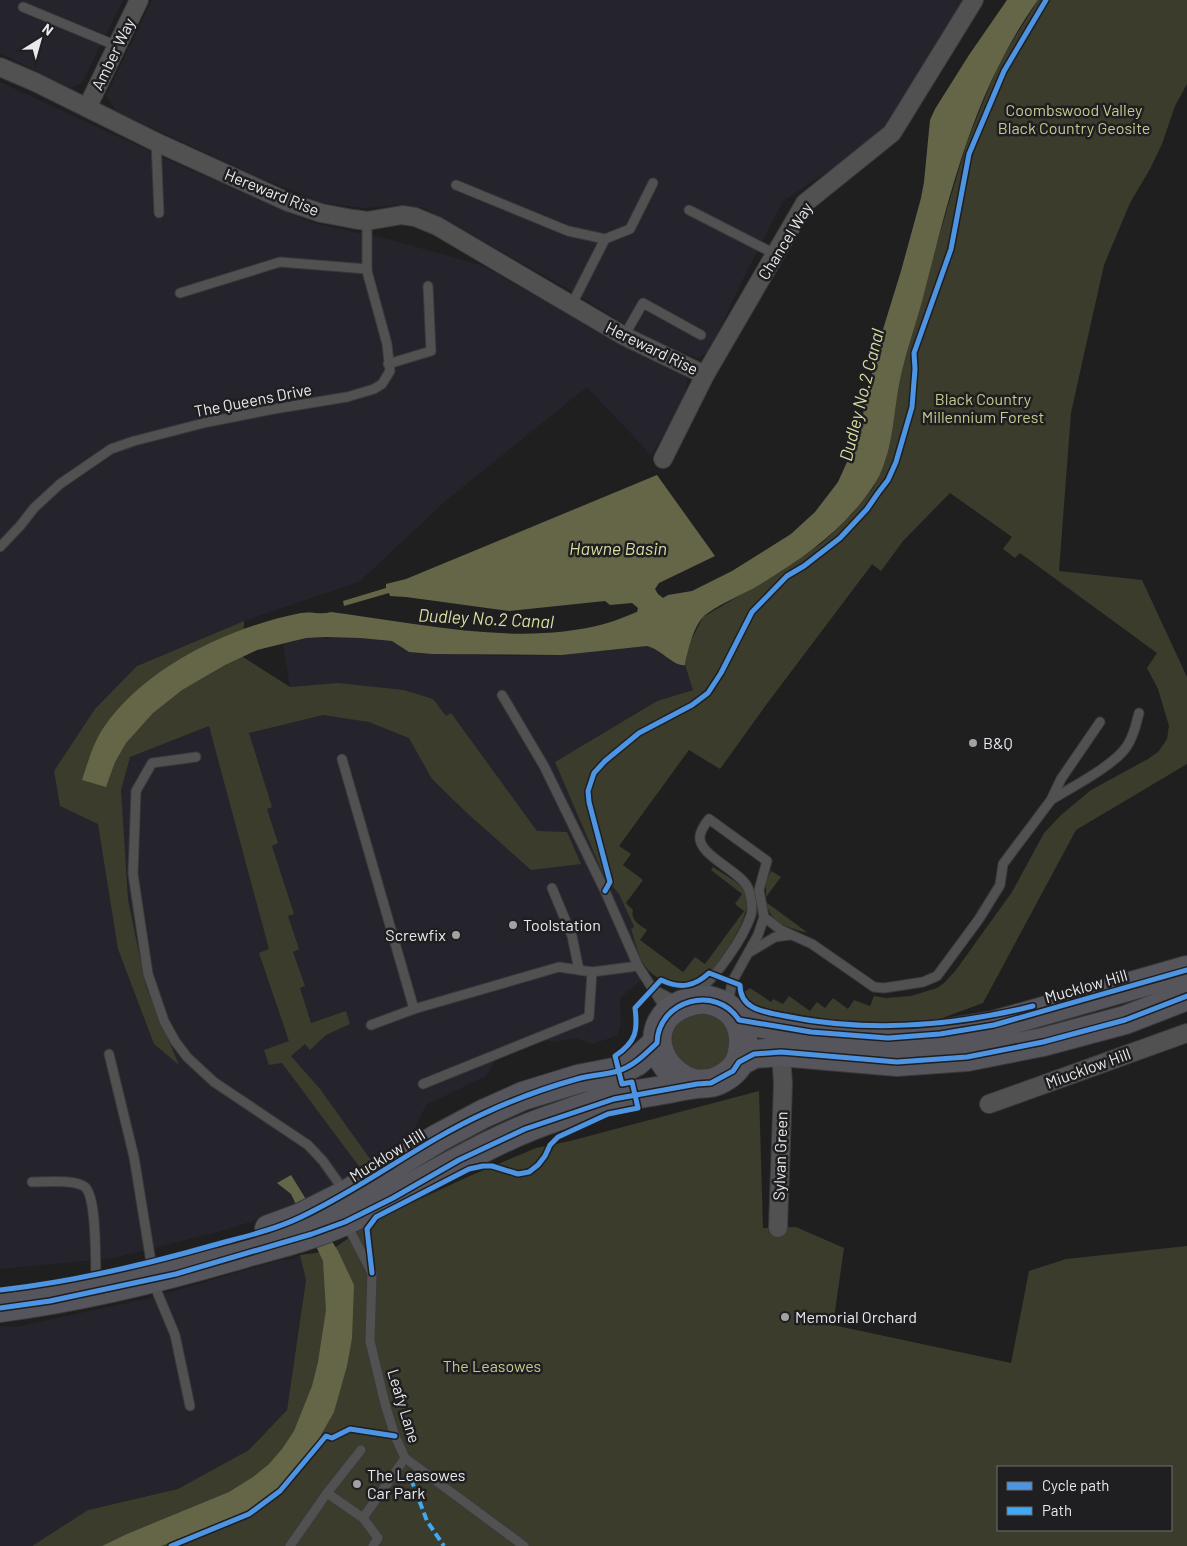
<svg xmlns="http://www.w3.org/2000/svg" width="1187" height="1546" viewBox="0 0 1187 1546" font-family="Barlow,sans-serif">
  <style>
    .built { fill: #25242c }
    .green { fill: #3b3c2b; fill-rule: evenodd }
    .water { fill: #656648 }
    .lines { fill: none; stroke-linecap: round; stroke-linejoin: round }
    .lane-casing { stroke: #3a3a3b; stroke-width: 11 }
    .street-casing { stroke: #3a3a3b; stroke-width: 20 }
    .highway-casing { stroke: #3a3a3b; stroke-width: 30 }
    .lane { stroke: #515152; stroke-width: 9 }
    .street { stroke: #515152; stroke-width: 18 }
    .highway { stroke: #56555c; stroke-width: 28 }
    .quiet { stroke: #3fa9f5; stroke-width: 4; stroke-dasharray: 8 4; stroke-linecap: butt }
    .cycleway-casing { stroke: #1f1e21; stroke-width: 8 }
    .cycleway { stroke: #4d94e3; stroke-width: 5 }
    .poi-dot { fill: #a2a2a4; stroke: #1f1e21; stroke-width: 2 }
    .labels { text-anchor: middle; stroke-width: 5; stroke-linejoin: round; paint-order: stroke }
    .street-label { font-size: 16px; fill: #e9e9eb; stroke: #1f1e21 }
    .park-label { font-size: 16px; fill: #c7ca8e; stroke: #1f1e21 }
    .poi-label { font-size: 16px; fill: #e9e9eb; stroke: #1f1e21; text-anchor: start }
    .water-label { font-size: 18px; font-style: italic; fill: #dbdea1; stroke: #1f1e21 }
  </style>
  <rect width="100%" height="100%" fill="#1f1f20"/>
  <g class="built">
    <polygon points="0,0 123,0 82,83 70,88 0,53"/>
    <polygon points="152,0 964,0 883,131 850,157 783,201 743,279 710,351 698,358 647,338 571,291 425,208 402,205 364,208 323,203 251,174 116,111 106,96"/>
    <polygon points="0,82 182,166 313,223 391,240 481,265 642,355 687,377 685,401 651,455 587,387 449,498 359,582 244,621 137,666 130,757 209,725 290,687 283,644 306,638 360,638 392,641 409,652 499,656 562,655 647,646 654,647 663,653 681,666 685,665 693,690 657,701 555,762 619,875 619,894 634,928 631,929 641,957 646,968 651,972 620,998 621,1022 618,1035 593,1044 574,1038 556,1042 543,1040 499,1055 486,1076 426,1105 408,1142 390,1154 282,1212 225,1230 114,1258 0,1269"/>
    <polygon points="300,1255 306,1280 287,1410 246,1454 178,1489 88,1510 32,1546 0,1546 0,1326 16,1327 149,1298 280,1260 294,1259"/>
  </g>
  <g class="green">
    <path d="M1038 0H1187V84L1175 106 1162 144 1150 169 1130 203 1104 265 1084 354 1071 413 1059 571 1142 580 1187 677V764L1076 830 983 1003 937 1020 897 1023 864 1022 814 1018 770 1009 753 1004 743 993 750 988 771 1002 773 999 783 1004 789 996 810 1011 817 1002 825 1008 833 998 848 1009 854 1000 870 1006 874 996 886 998 911 996 937 988 944 983 956 970 1012 892 1044 833 1061 815 1091 790 1148 759 1159 751 1167 739 1169 726 1158 689 1147 668 1157 653 1020 553 1015 558 1003 549 1012 537 950 493 903 541 881 571 872 564 870 567 766 705 720 769 689 750 619 846 631 854 623 865 643 880 626 903 633 910C630 920 640 925 647 930L640 940 683 972 695 957 705 964 744 911 735 904 742 894 711 870 713 867C723 874 737 881 744 890 757 910 724 953 713 970L709 968C692 988 662 989 645 966 638 956 635 941 631 929L634 927 619 894 604 876 555 762 657 701 693 690 685 665 688 646 703 617 781 571 822 543 852 514 873 488 886 459 897 388 920 307 933 256 967 142 999 63Z"/>
    <polygon points="244,621 243,657 290,687 338,683 404,690 433,699 446,716 451,713 537,831 567,832 581,864 531,870 467,813 432,779 409,738 369,722 323,715 249,733 272,807 267,809 278,843 272,846 294,914 288,916 299,949 293,952 305,986 300,988 311,1023 346,1011 350,1024 326,1035 310,1050 305,1044 291,1056 320,1089 373,1163 361,1169 282,1063 269,1065 264,1050 289,1041 259,953 269,949 209,726 130,757 121,790 128,900 146,987 179,1065 154,1044 118,949 98,824 60,806 54,771 95,709 137,666"/>
    <polygon points="771,871 781,877 766,897 766,881"/>
    <path d="M766 902 808 933C788 927 771 925 766 902Z"/>
    <polygon points="694,1009 727,1018 734,1052 711,1073 683,1066 671,1050 670,1039 676,1022"/>
    <path d="M759 1091 763 1228 796 1227 844 1248 833 1325 1011 1363 1029 1271 1066 1259 1187 1246V1546H32L88 1510 178 1489 249 1450 287 1410 306 1280 300 1255 330 1251 370 1223 465 1178 536 1148 570 1141ZM998 1467H1171V1530H998Z"/>
  </g>
  <g class="water">
    <path d="M1007 0H1038C972 92 949 198 921 305 915 326 908 347 903 367 892 406 896 454 872 488 842 532 799 561 754 588 739 596 716 606 704 616 694 625 687 652 685 665 674 667 661 649 647 646L562 655 433 654 409 652 392 641 360 638 326 637 306 638 257 650 225 665 182 690 153 713 126 743 115 762 106 787 82 780C88 762 93 743 104 727 146 666 230 627 301 613 311 611 321 615 331 612 418 623 518 647 604 624 615 621 626 616 637 612L638 608 632 603 610 605 605 601 509 611 406 597 390 596 389 593 344 606 343 601 386 588V584L406 579 657 475 715 556 659 583 655 589 658 594 663 598 668 595 692 591 732 571 791 534 815 512 838 482 861 431 864 408 880 339 901 271 921 198 924 182 930 120 935 109 969 55Z"/>
    <polygon points="291,1175 338,1251 354,1285 352,1338 347,1366 334,1412 317,1442 307,1457 282,1486 254,1509 243,1515 161,1546 102,1546 127,1534 229,1492 253,1477 269,1464 282,1449 294,1431 312,1386 318,1362 326,1310 323,1261 291,1194 277,1183"/>
  </g>
  <g class="lines">
    <defs>
      <g id="lane">
        <polyline points="23,7 117,46"/>
        <polyline points="156,142 159,213"/>
        <polyline points="456,185 568,231 605,239"/>
        <polyline points="689,210 775,254"/>
        <polyline points="180,293 280,262 367,269"/>
        <polyline points="571,306 605,239 630,229 653,183"/>
        <polyline points="624,336 643,303 701,335"/>
        <polyline points="388,364 431,351 428,286"/>
        <polyline points="0,547 20,526 34,508 60,484 111,449 134,441 208,422 274,409 347,397 374,389 382,384 390,371 387,344 367,271 367,221"/>
        <polyline points="502,695 544,766 605,891 638,966 667,1011"/>
        <path d="M1100 722 1061 779 1051 800C1072 787 1115 765 1127 746 1134 736 1136 724 1139 713"/>
        <polyline points="196,757 152,763 136,791 133,874 148,974 164,1021 175,1041 187,1057 214,1082 308,1145 323,1161 345,1192"/>
        <polyline points="342,759 414,1009 559,967 592,972 638,966"/>
        <polyline points="552,888 572,936 579,970"/>
        <polyline points="764,917 781,930 812,944 874,987 884,988 923,982 937,976 979,919 1000,885 1003,864 1051,800"/>
        <polyline points="750,952 775,937 790,935"/>
        <polyline points="652,989 678,1002"/>
        <path d="M696 993C716 977 743 939 751 915 753 907 751 895 748 888 741 871 697 855 700 836 701 829 705 824 709 819L767 861 759 890 764 917 758 935 732 982 728 1005"/>
        <polyline points="371,1025 414,1009"/>
        <polyline points="109,1054 134,1157 151,1262"/>
        <polyline points="423,1084 589,1017 592,972"/>
        <path d="M32 1182C45 1182 75 1179 85 1187 97 1198 95 1257 96 1274"/>
        <polyline points="346,1223 372,1273 370,1341 385,1404 395,1436 405,1458 524,1546"/>
        <polyline points="153,1282 175,1335 190,1406"/>
        <polyline points="327,1493 361,1450"/>
        <polyline points="363,1518 405,1458"/>
        <polyline points="290,1546 327,1493 363,1518 378,1538 373,1546"/>
      </g>
      <g id="street">
        <polyline points="0,67 35,82 156,142 288,202 321,213 353,219 367,221 402,215 415,217 437,226 624,336 705,375"/>
        <polyline points="87,108 139,0"/>
        <polyline points="663,459 705,375 805,203 892,133 974,0"/>
        <polyline points="989,1104 1187,1033"/>
        <polyline points="778,1228 783,1084 781,1052"/>
      </g>
      <g id="highway">
        <polyline points="739,1020 811,1032 888,1038 940,1034 994,1025 1187,970"/>
        <polyline points="739,1062 754,1054 781,1052 897,1062 967,1057 1043,1042 1125,1020 1187,996"/>
        <polyline points="269,1229 299,1218 347,1194 438,1138 483,1114 523,1096 578,1079 619,1071 636,1062 657,1043"/>
        <path d="M0 1308C84 1297 165 1277 246 1253 280 1244 315 1235 347 1220 419 1187 484 1140 560 1116 577 1110 595 1103 613 1099 629 1095 646 1093 663 1090 674 1088 686 1085 697 1084 704 1083 711 1084 717 1081 728 1076 738 1069 741 1057 748 1029 737 1006 708 1000 699 999 691 1001 683 1004 640 1022 656 1075 697 1084"/>
      </g>
    </defs>
    <use href="#lane" class="lane-casing"/>
    <use href="#street" class="street-casing"/>
    <use href="#highway" class="highway-casing"/>
    <use href="#lane" class="lane"/>
    <use href="#street" class="street"/>
    <use href="#highway" class="highway"/>
    <polyline class="quiet" points="411,1479 427,1521 444,1546"/>
    <defs>
      <g id="cycleway">
        <polyline points="605,891 610,882 589,802 588,791 594,773 605,761 639,733 692,705 708,693 721,673 752,612 787,576 804,566 840,538 867,509 878,493 888,480 896,462 912,407 915,369 914,353 951,249 969,154 1004,71 1046,0"/>
        <path d="M372 1273 367 1229 376 1217 469 1169 483 1166H492L518 1174 529 1172 538 1165 545 1156 550 1145 558 1137 608 1114 638 1108 632 1082 622 1084 615 1056C636 1042 638 1031 635 1008L661 980C680 989 694 987 709 973L740 985C740 1010 765 1012 785 1016 868 1033 950 1027 1033 1006"/>
        <path d="M0 1290C72 1282 144 1265 214 1245 243 1237 274 1230 301 1217 365 1187 421 1142 485 1113 515 1099 545 1088 577 1079 590 1075 605 1075 618 1071 634 1066 645 1054 657 1043 658 1000 716 984 739 1020L811 1032 888 1038 940 1034 994 1025 1187 970"/>
        <polyline points="0,1308 50,1301 176,1274 312,1234 345,1222 393,1198 459,1160 525,1129 614,1099 697,1084 711,1083 733,1071 739,1062 754,1054 781,1052 897,1062 967,1057 1043,1042 1125,1020 1187,996"/>
        <polyline points="171,1546 249,1514 280,1491 326,1436 332,1438 350,1429 395,1436"/>
      </g>
    </defs>
    <use href="#cycleway" class="cycleway-casing"/>
    <use href="#cycleway" class="cycleway"/>
  </g>
  <g class="poi-dot">
    <circle cx="973" cy="743" r="5"/>
    <circle cx="513" cy="925" r="5"/>
    <circle cx="456" cy="935" r="5"/>
    <circle cx="785" cy="1317" r="5"/>
    <circle cx="357" cy="1484" r="5"/>
  </g>
  <g class="labels">
    <g class="street-label">
      <text transform="translate(113 54) rotate(-64)" y="6">Amber Way</text>
      <text transform="translate(272 192) rotate(22)" y="6">Hereward Rise</text>
      <text transform="translate(785 241) rotate(-58)" y="6">Chancel Way</text>
      <text transform="translate(652 348) rotate(26)" y="6">Hereward Rise</text>
      <text transform="translate(253 400) rotate(-11)" y="6">The Queens Drive</text>
      <text transform="translate(1086 986) rotate(-16)" y="6">Mucklow Hill</text>
      <text transform="translate(1088 1068) rotate(-20)" y="6">Miucklow Hill</text>
      <text transform="translate(387 1155) rotate(-32)" y="6">Mucklow Hill</text>
      <text transform="translate(780 1156) rotate(-88)" y="6">Sylvan Green</text>
      <text transform="translate(404 1406) rotate(73)" y="6">Leafy Lane</text>
    </g>
    <g class="park-label">
      <text x="1074" y="116">Coombswood Valley<tspan x="1074" dy="18">Black Country Geosite</tspan></text>
      <text x="983" y="405">Black Country<tspan x="983" dy="18">Millennium Forest</tspan></text>
      <text x="492" y="1372">The Leasowes</text>
    </g>
    <g class="poi-label">
      <text x="983" y="749">B&amp;Q</text>
      <text x="523" y="931">Toolstation</text>
      <text x="446" y="941" text-anchor="end">Screwfix</text>
      <text x="795" y="1323">Memorial Orchard</text>
      <text x="367" y="1481">The Leasowes<tspan x="367" dy="18">Car Park</tspan></text>
    </g>
    <g class="water-label">
      <text transform="translate(862 395) rotate(-76)" y="6">Dudley No.2 Canal</text>
      <text x="618" y="555">Hawne Basin</text>
      <text transform="translate(486 619) rotate(3)" y="6">Dudley No.2 Canal</text>
    </g>
  </g>
  <rect x="997" y="1466" width="175" height="65" fill="#1f1e21" stroke="#706f72"/>
  <rect x="1007" y="1482" width="25" height="8" fill="#4d94e3" stroke="#706f72"/>
  <text x="1042" y="1491" font-size="15" fill="#e9e9eb">Cycle path</text>
  <rect x="1007" y="1507" width="25" height="8" fill="#3fa9f5" stroke="#706f72"/>
  <text x="1042" y="1516" font-size="15" fill="#e9e9eb">Path</text>
  <g transform="translate(40 40) rotate(37)" stroke="#1f1e21" stroke-width="4" paint-order="stroke">
  <path d="M0-4L9 19L0 12L-9 19Z" fill="#e9e9eb"/>
  <text y="-8" font-size="14" font-weight="bold" text-anchor="middle" fill="#e9e9eb">N</text>
  </g>
</svg>
